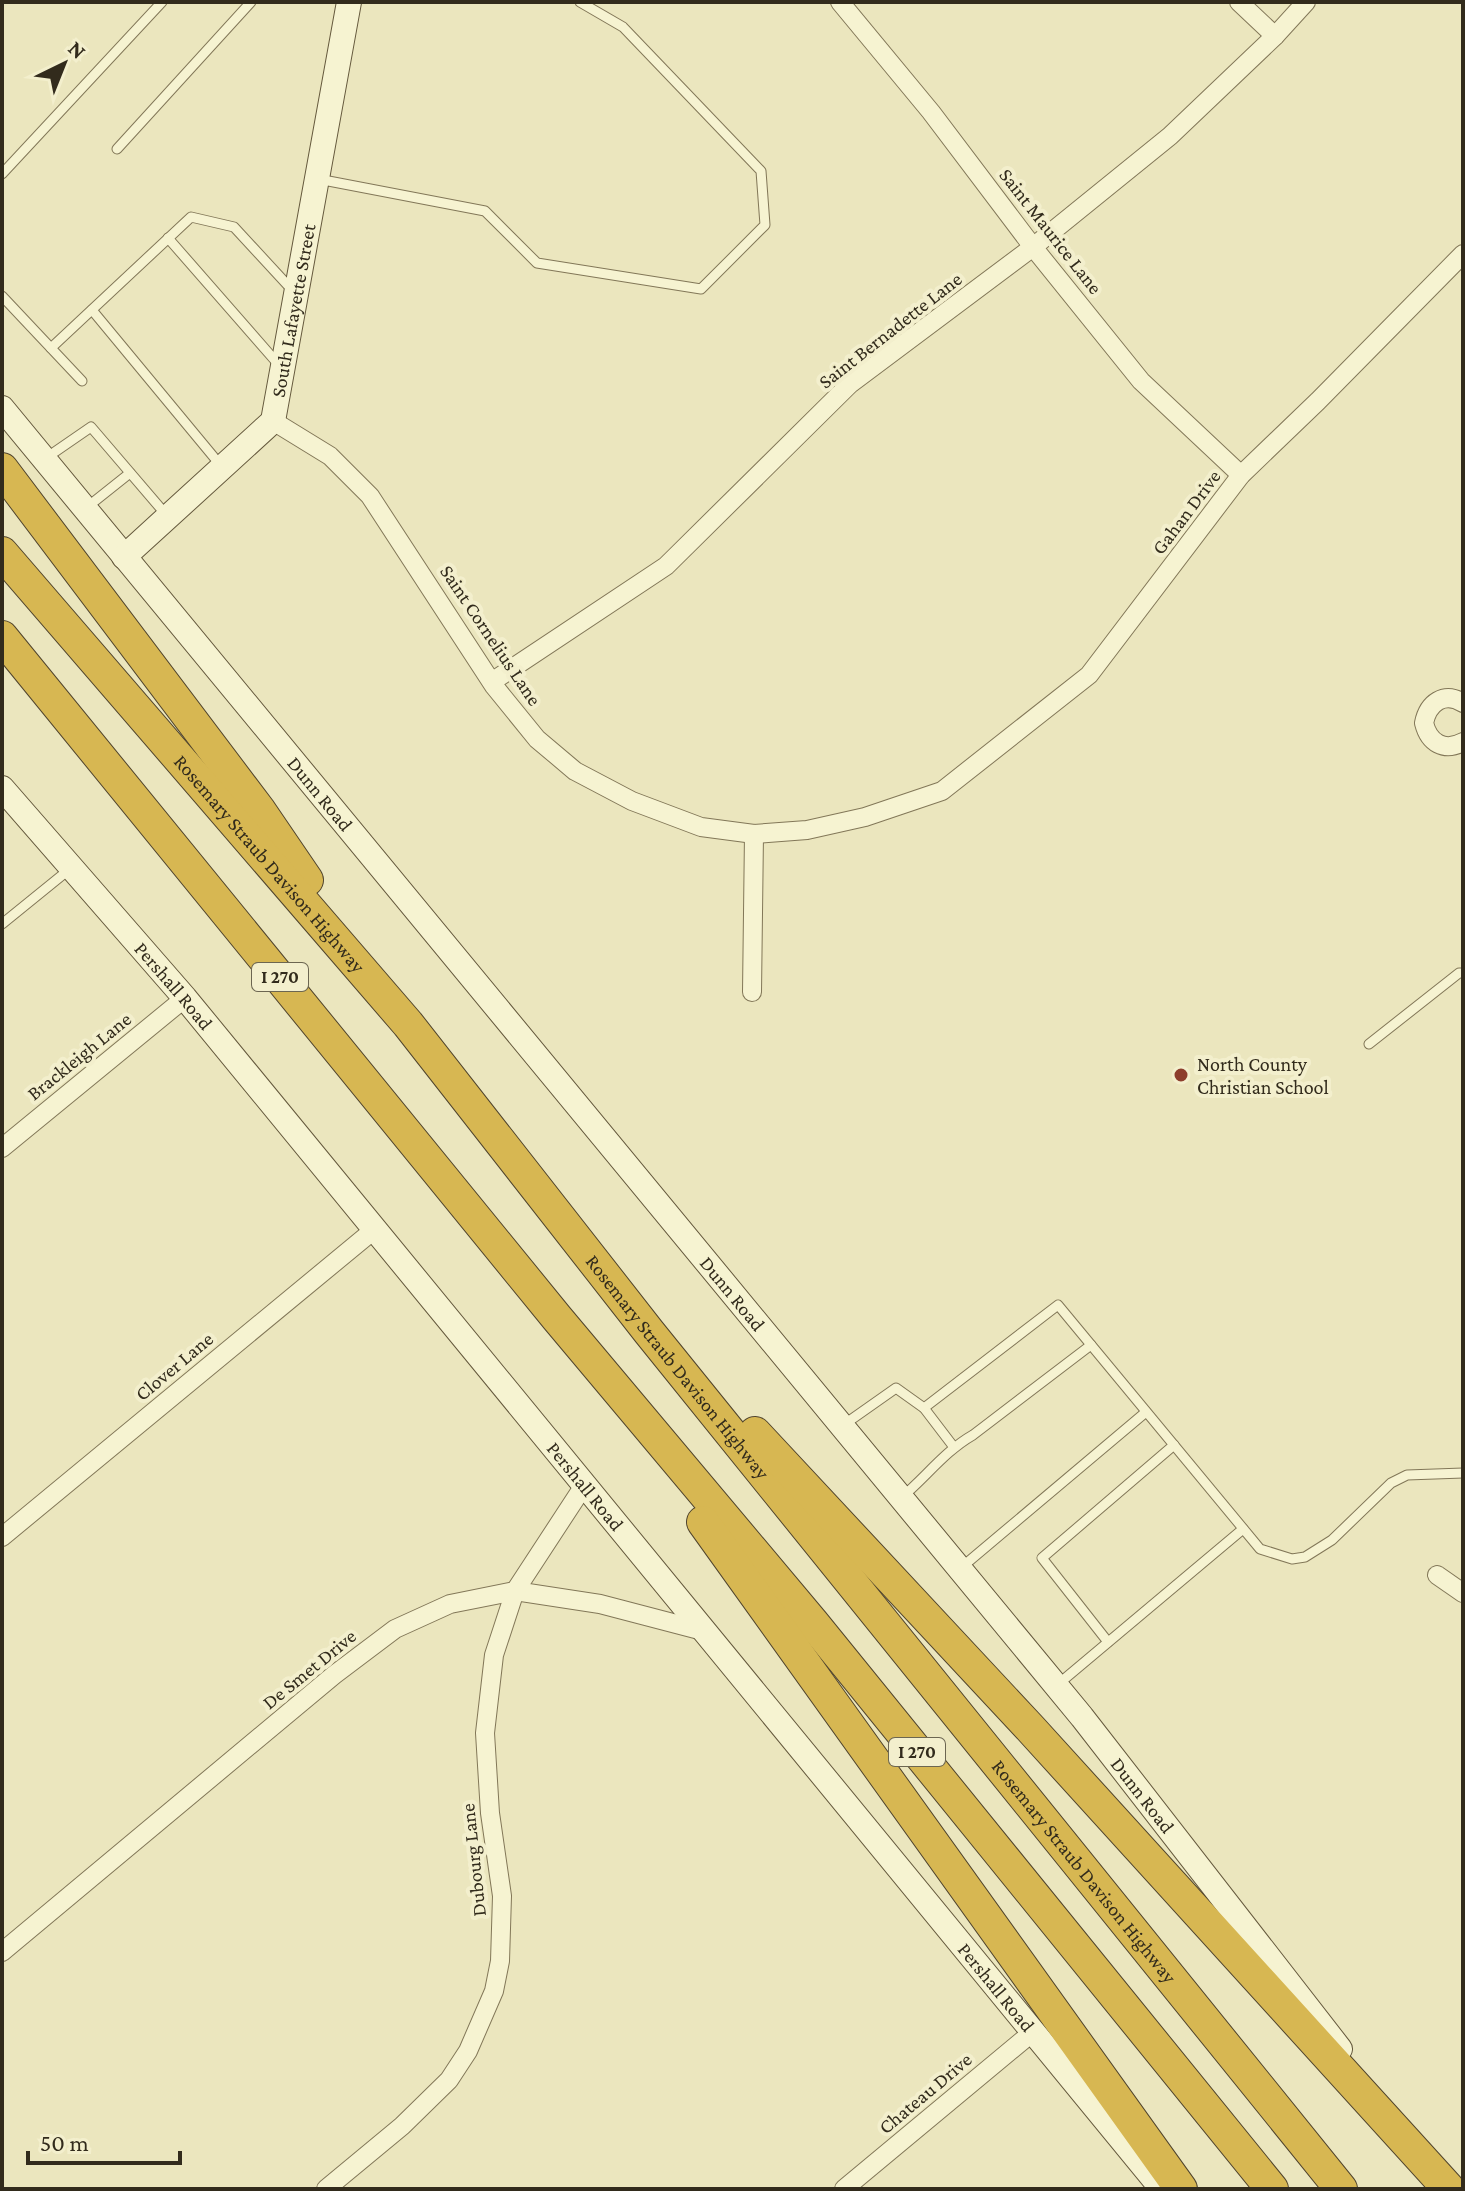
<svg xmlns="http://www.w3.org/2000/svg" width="1465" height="2191" viewBox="0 0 1465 2191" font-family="'Crimson Pro',serif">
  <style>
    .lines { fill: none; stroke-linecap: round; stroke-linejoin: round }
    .lane-casing { stroke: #827758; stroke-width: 11 }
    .street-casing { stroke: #827758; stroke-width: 20 }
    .secondary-casing { stroke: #64583c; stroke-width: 26 }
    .highway-casing { stroke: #50442d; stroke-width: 34 }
    .lane { stroke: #f6f3d1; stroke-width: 9 }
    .street { stroke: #f6f3d1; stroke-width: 18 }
    .secondary { stroke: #f6f3d1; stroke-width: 24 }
    .highway { stroke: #d7b752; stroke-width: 32 }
    .poi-dot { fill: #8d3e2c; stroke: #f3efcd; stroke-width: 3 }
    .labels { text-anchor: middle; stroke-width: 8; stroke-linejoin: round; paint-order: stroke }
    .shield { fill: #f3efcd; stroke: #6c6651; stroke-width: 2 }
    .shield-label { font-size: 18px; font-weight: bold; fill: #322b1c }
    .street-label { font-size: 20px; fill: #322b1c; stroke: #f3efcd }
    .poi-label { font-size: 20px; fill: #322b1c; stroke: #f3efcd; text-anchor: start }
  </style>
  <rect width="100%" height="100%" fill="#ebe6be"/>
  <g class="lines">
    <defs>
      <g id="lane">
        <polyline points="117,149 251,2"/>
        <polyline points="2,174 162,2"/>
        <polyline points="318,179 485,211 537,263 701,289 765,225 761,171 623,27 580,2"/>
        <polyline points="168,238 279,365"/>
        <polyline points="2,296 82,381"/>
        <polyline points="92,310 222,467"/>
        <polyline points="51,348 191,217 234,227 294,292"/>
        <polyline points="46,458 91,427 168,517"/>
        <polyline points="86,508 130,473"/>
        <polyline points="2,924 71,868"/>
        <polyline points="1369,1044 1459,973 1463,973"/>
        <polyline points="924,1408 1058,1305 1260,1549 1292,1559 1305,1557 1332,1540 1391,1483 1407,1475 1463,1473"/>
        <polyline points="842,1426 896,1388 924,1408 953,1446"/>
        <path d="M901 1498C926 1477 945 1451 973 1435L1091 1345"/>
        <polyline points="962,1567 1146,1412"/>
        <polyline points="1108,1642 1042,1558 1174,1445"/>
        <polyline points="1056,1686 1243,1529"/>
      </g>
      <g id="street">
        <polyline points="840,2 931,112 1033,247 1141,381 1241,475"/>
        <polyline points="1239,2 1275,36"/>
        <polyline points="273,421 330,456 370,496 494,686 537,739 575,771 632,801 701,827 754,834 807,830 865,817 942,791 1089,675 1241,475 1318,401 1463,254"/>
        <polyline points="493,681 666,566 850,384 1033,247 1170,136 1275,36 1306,2"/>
        <path d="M1463 703C1444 691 1428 703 1424 723 1429 743 1444 752 1463 742"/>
        <polyline points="752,992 754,834"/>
        <polyline points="2,1148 185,998"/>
        <polyline points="2,1537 375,1229"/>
        <polyline points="1437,1575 1463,1593"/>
        <polyline points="2,1952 334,1675 395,1629 450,1604 515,1591 600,1604 707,1632"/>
        <polyline points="326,2189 402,2126 449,2080 468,2051 494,1991 500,1961 502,1896 490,1813 485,1733 494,1655 515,1591 585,1484"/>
        <polyline points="844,2189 1034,2031"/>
      </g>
      <g id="secondary">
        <path id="s1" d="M2 408 1082 1717 1340 2049"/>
        <path id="s2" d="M124 557 273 421 349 2"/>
        <path id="s3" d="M2 788 185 998 1162 2189"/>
      </g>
      <g id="highway">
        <polyline points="2,469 260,811 307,880"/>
        <path id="s4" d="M2 553 408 1024 649 1332 1341 2189"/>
        <polyline points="2,637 557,1318 813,1623 1272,2189"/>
        <polyline points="755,1433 1031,1729 1448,2188"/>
        <polyline points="703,1522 1181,2189"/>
      </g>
    </defs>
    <use href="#lane" class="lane-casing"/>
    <use href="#street" class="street-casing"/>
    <use href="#secondary" class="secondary-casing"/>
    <use href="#highway" class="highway-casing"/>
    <use href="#lane" class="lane"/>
    <use href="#street" class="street"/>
    <use href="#secondary" class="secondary"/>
    <use href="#highway" class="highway"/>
  </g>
  <circle class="poi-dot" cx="1181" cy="1075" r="8"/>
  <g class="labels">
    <g class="shield">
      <rect x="252" y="963" width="56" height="28" rx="6"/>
      <rect x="889" y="1738" width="56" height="28" rx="6"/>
    </g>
    <g class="shield-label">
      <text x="280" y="983">I 270</text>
      <text x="917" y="1758">I 270</text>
    </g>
    <g class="street-label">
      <text transform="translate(1051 231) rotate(52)" y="7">Saint Maurice Lane</text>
      <text dy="7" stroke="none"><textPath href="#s2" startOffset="314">South Lafayette Street</textPath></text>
      <text transform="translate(890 330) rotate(-38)" y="7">Saint Bernadette Lane</text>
      <text transform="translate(1186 512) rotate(-53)" y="7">Gahan Drive</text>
      <text transform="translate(491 635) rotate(56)" y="7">Saint Cornelius Lane</text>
      <text dy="7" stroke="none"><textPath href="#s1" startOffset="500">Dunn Road</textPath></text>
      <text dy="7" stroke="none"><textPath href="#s4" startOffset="410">Rosemary Straub Davison Highway</textPath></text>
      <text dy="7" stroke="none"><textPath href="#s3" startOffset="262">Pershall Road</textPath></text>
      <text transform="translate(79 1056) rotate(-39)" y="7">Brackleigh Lane</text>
      <text dy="7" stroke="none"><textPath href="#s1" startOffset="1148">Dunn Road</textPath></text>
      <text transform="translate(174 1366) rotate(-40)" y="7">Clover Lane</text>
      <text dy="7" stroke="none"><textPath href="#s4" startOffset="1058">Rosemary Straub Davison Highway</textPath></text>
      <text dy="7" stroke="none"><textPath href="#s3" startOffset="910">Pershall Road</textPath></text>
      <text transform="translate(309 1669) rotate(-39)" y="7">De Smet Drive</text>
      <text dy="7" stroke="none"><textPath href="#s1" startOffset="1796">Dunn Road</textPath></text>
      <text transform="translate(473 1860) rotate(-96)" y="7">Dubourg Lane</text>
      <text dy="7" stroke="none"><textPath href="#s4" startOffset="1706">Rosemary Straub Davison Highway</textPath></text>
      <text dy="7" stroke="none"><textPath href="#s3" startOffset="1558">Pershall Road</textPath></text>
      <text transform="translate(925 2093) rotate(-40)" y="7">Chateau Drive</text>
    </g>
    <g class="poi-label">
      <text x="1197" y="1071">North County<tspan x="1197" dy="23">Christian School</tspan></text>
    </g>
  </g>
  <rect width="1465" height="2191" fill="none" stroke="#322b1c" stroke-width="8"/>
  <g transform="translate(64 64) rotate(43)" stroke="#f3efcd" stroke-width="6" paint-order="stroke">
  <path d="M0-6L14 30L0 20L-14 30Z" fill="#322b1c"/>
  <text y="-12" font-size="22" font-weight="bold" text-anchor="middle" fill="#322b1c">N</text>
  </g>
  <path d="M28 2151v12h152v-12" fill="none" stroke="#322b1c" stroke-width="4"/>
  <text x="40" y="2151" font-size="24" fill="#322b1c" stroke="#f3efcd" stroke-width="6" paint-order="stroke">50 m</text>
</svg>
